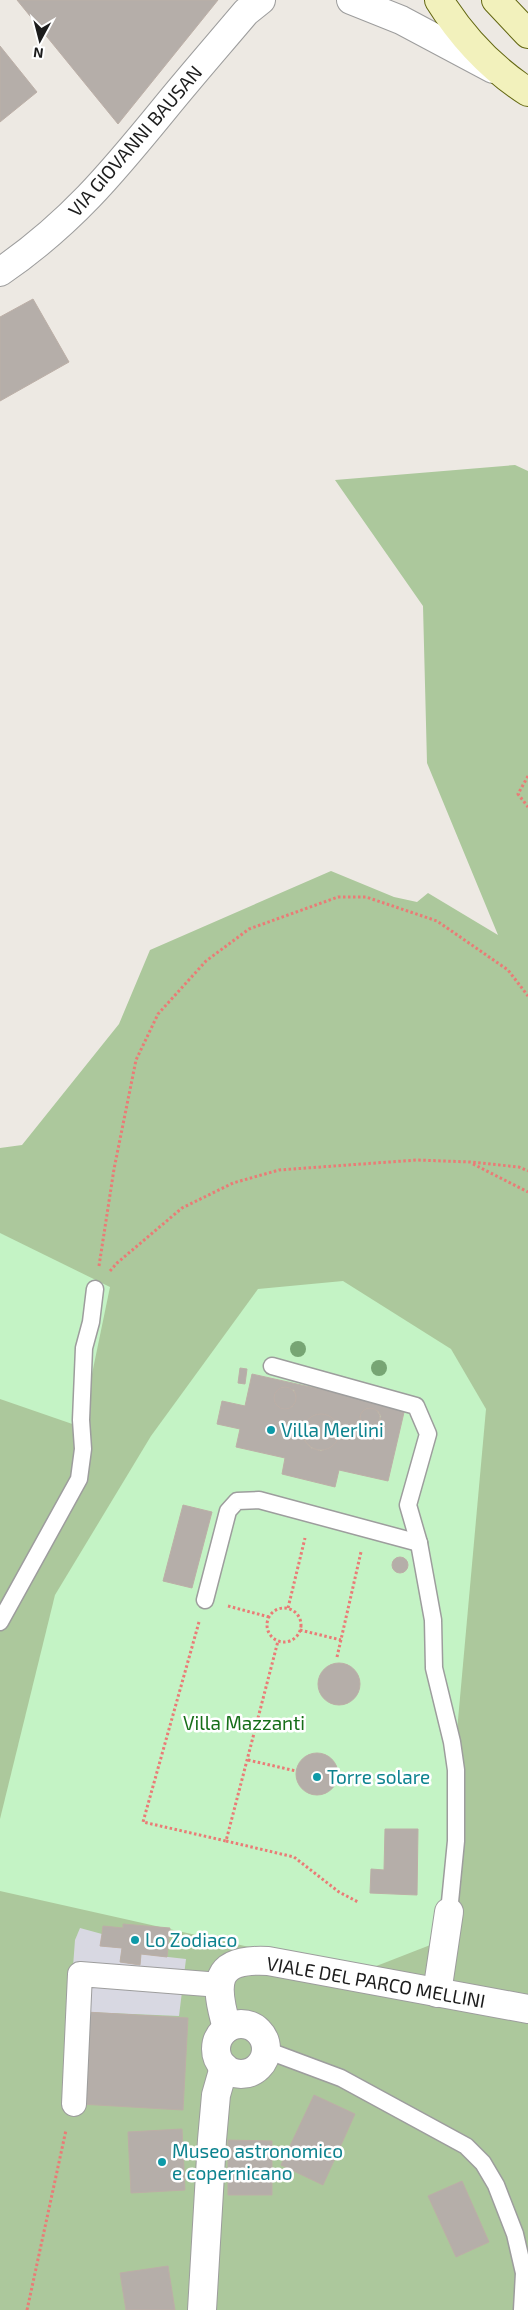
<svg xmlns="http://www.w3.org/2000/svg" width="528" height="2310" viewBox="0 0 528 2310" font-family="'Exo 2',sans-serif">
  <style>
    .forest { fill: #acc89c }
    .park { fill: #c4f3c5 }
    .plaza { fill: #d8d8e2 }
    .building { fill: #b5aea9; stroke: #bcafa7; fill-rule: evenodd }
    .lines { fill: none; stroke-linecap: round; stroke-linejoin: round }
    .service-casing { stroke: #9d9d9d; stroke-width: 19 }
    .pedestrian-casing { stroke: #9d9d9d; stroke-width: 26 }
    .minor-casing { stroke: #9d9d9d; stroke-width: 30 }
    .secondary-casing { stroke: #626610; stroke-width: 30 }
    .path { stroke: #ea7b76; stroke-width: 3; stroke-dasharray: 2.5 2.5; stroke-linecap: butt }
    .service { stroke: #fff; stroke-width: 16 }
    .pedestrian { stroke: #fff; stroke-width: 24 }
    .minor { stroke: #fff; stroke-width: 28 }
    .secondary { stroke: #f2f1bc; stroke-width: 28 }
    .tree { fill: #77a574 }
    .culture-dot { fill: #0f9aa8; stroke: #fff; stroke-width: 2 }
    .labels { text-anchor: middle; stroke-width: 5; stroke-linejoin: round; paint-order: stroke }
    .street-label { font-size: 19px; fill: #1c1c1c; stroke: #fff }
    .culture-label { font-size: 19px; fill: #0d838f; stroke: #fff; text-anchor: start }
    .park-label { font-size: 19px; fill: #176e19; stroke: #fff }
  </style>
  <rect width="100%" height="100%" fill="#ede9e3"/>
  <polygon class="forest" points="515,465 528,471 528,2310 0,2310 0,1148 22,1145 119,1024 150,950 331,871 394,897 417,902 428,893 498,935 427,763 423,606 335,480"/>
  <g class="park">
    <polygon points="0,1233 110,1287 81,1427 0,1399"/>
    <polygon points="343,1281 451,1349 486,1409 438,1942 361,1972 0,1891 0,1819 55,1595 151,1436 258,1289"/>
  </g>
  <polygon class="plaza" points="80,1928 102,1934 101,1946 122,1948 120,1962 140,1965 141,1954 186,1959 179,2016 86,2012 72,1980 75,1940"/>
  <g class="building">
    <polygon points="17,0 218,0 118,124"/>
    <polygon points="0,46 37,92 0,122"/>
    <polygon points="33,299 69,362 0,401 0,317"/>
    <polygon points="240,1368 247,1369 245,1384 238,1383"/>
    <path d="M252 1374 405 1408 388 1481 339 1470 335 1487 282 1474 285 1458 236 1447 240 1429 217 1424 222 1401 245 1406ZM282 1387 294 1390 296 1396 292 1407H280L276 1402 275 1396ZM367 1408 378 1411 381 1416 380 1422 376 1426 365 1427 361 1422 360 1416ZM315 1415H326L334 1420 338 1429 337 1440 331 1447 321 1451 311 1448 304 1440 303 1430 307 1421Z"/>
    <circle cx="285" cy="1398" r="11"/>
    <circle cx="370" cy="1418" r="10"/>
    <circle cx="321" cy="1432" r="18"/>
    <polygon points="183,1505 212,1512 192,1588 163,1581"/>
    <circle cx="400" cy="1565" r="8"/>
    <circle cx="339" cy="1684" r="21"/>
    <circle cx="317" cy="1774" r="21"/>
    <polygon points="385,1829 418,1829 417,1895 370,1893 371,1869 384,1870"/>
    <polygon points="123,1924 170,1928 167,1957 141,1954 140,1965 120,1962 122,1948 100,1946 102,1934 103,1926 123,1928"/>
    <polygon points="86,2012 188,2018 183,2110 80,2104"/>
    <polygon points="314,2095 355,2114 323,2185 281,2165"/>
    <polygon points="182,2129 185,2190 131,2193 128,2132"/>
    <polygon points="228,2140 272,2141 272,2195 228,2195"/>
    <polygon points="462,2181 489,2242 456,2257 428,2196"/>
    <polygon points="168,2266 175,2310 126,2310 120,2273"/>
  </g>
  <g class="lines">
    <defs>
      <g id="service">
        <polyline points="272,1366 416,1406 428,1434 408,1505 419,1543 433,1620 434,1668 452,1742 456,1770 456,1841 449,1912"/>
        <polyline points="205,1600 228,1511 237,1501 259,1500 419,1543"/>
        <polyline points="0,1622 79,1479 83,1449 81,1420 84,1348 91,1322 95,1289"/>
        <polyline points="266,2050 341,2078 466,2146 483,2163 496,2185 515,2234 524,2273 522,2310"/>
      </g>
      <polyline id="pedestrian" points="74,2104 80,1974 220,1985"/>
      <g id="minor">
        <polyline points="351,0 401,20 493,69"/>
        <path d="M0 272C70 224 112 173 165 108 191 76 219 44 246 12L261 0"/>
        <polyline points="437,1993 449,1912"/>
        <circle cx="241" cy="2049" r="25"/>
        <path d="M227 2028C214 1983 213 1958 268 1961L528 2009"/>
        <polyline points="202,2310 212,2140 216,2095 224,2067"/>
      </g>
      <g id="secondary">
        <path d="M439 0C462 37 491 68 528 92"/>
        <polyline points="496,0 528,34"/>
      </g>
    </defs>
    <use href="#service" class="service-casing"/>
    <use href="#pedestrian" class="pedestrian-casing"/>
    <use href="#minor" class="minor-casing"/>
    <use href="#secondary" class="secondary-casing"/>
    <g class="path">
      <polyline points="528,776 518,794 528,807"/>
      <polyline points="473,1164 528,1192"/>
      <polyline points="99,1266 114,1169 136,1060 158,1014 206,961 249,929 338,897 366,897 437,921 508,970 528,996"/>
      <polyline points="110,1271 117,1263 182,1208 233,1183 279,1170 417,1160 470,1162 519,1167 528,1171"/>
      <polyline points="228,1606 269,1617"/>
      <polyline points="288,1608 305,1538"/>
      <circle cx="284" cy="1625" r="17"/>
      <polyline points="199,1622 143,1822 226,1841 278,1641"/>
      <polyline points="300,1630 341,1640"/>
      <polyline points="337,1657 361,1552"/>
      <polyline points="248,1760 296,1771"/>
      <polyline points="226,1841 294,1857 339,1892 358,1902"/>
      <polyline points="27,2310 66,2130"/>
    </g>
    <use href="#service" class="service"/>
    <use href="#pedestrian" class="pedestrian"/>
    <use href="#minor" class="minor"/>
    <use href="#secondary" class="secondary"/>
  </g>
  <g class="tree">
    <circle cx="298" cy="1349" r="8"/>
    <circle cx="379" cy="1368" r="8"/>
  </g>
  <g class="culture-dot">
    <circle cx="271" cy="1430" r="5"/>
    <circle cx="317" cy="1777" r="5"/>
    <circle cx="135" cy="1940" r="5"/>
    <circle cx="162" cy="2162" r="5"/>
  </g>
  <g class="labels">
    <g class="street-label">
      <text transform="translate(135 141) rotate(-49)" y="7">VIA GIOVANNI BAUSAN</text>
      <text transform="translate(376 1982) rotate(10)" y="7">VIALE DEL PARCO MELLINI</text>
    </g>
    <g class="culture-label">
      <text x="281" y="1437">Villa Merlini</text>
      <text x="327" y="1784">Torre solare</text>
      <text x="145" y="1947">Lo Zodiaco</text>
      <text x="172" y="2158">Museo astronomico<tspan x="172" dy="22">e copernicano</tspan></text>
    </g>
    <g class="park-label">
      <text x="244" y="1730">Villa Mazzanti</text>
    </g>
  </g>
  <g transform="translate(40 40) rotate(187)" stroke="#ffffff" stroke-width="4" paint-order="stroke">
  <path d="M0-4L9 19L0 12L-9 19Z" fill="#1c1c1c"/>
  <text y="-8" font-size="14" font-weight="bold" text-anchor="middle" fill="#1c1c1c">N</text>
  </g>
</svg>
